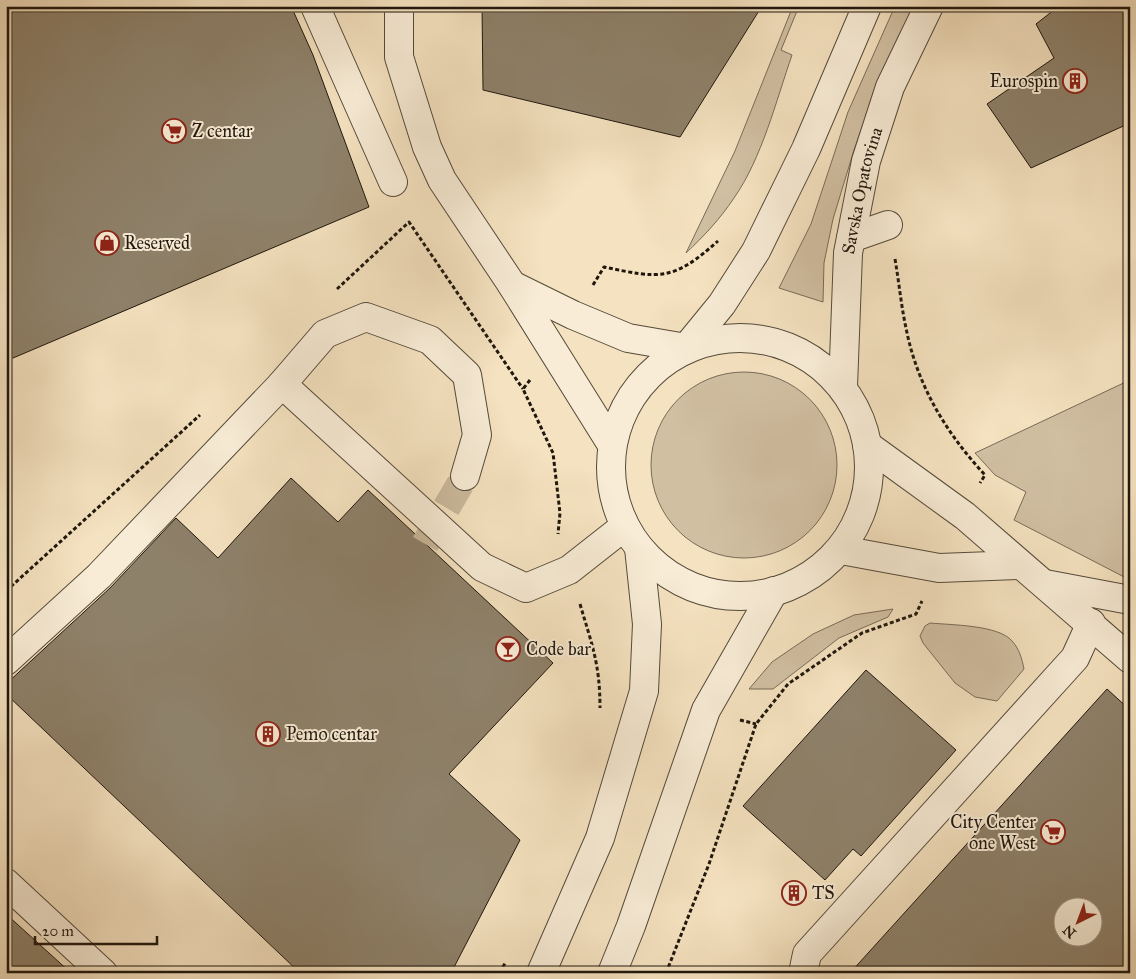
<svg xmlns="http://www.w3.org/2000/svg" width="1136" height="979" viewBox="0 0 1136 979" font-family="'IM FELL Great Primer',serif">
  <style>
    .green { fill: #d1bfa2; stroke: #786b58 }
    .building { fill: #8e816a; stroke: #1f170d; fill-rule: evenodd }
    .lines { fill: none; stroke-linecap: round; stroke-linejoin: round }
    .minor-tunnel { stroke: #cab99c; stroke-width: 28; stroke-dasharray: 28 14; stroke-linecap: butt }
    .minor-casing { stroke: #544a3a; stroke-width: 30 }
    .path { stroke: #1f170d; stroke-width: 3; stroke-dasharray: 4 2.5; stroke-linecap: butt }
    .minor { stroke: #f8ecd6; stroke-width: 28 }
    .labels { text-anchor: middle; stroke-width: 4; stroke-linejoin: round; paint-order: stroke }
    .poi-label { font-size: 18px; fill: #1f170d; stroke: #f8ecd6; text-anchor: start }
    .street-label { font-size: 18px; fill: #1f170d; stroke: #f8ecd6 }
  </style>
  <rect width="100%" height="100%" fill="#f5e2c0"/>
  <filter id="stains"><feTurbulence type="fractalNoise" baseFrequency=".004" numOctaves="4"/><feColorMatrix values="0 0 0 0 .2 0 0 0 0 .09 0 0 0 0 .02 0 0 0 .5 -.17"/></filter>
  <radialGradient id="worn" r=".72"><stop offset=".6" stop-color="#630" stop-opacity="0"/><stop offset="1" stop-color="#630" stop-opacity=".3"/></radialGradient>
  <g class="green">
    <path d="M793 6H799L781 50 792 55C776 101 762 158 734 198 720 219 704 236 686 253L735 151Z"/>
    <polygon points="895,6 916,6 877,86 854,150 833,219 824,263 823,302 779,288 811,224 848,112"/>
    <circle cx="744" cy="465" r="93"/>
    <polygon points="1130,380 1130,580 1014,520 1026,492 995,475 975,453"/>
    <polygon points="893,609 888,617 839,638 773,689 749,689 772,662 813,634 854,615"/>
    <path d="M930 623C951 625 999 625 1012 641 1019 648 1022 659 1024 669L997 701 975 697 955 683 923 643 920 636 925 626Z"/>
  </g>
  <g class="building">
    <polygon points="6,6 291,6 313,55 369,207 6,361"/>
    <polygon points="482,6 762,6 680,137 483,90"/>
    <polygon points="1059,6 1130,6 1130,123 1031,168 987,104 1054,58 1036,24"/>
    <polygon points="291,478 338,522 368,490 553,663 449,774 520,840 451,973 300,973 6,694 6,684 110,588 176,518 218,558"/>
    <polygon points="866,670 956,750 861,856 853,849 825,880 743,806"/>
    <path d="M1107 689 1130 710V973H850ZM1064 906H1094V936H1064Z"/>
    <polygon points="6,914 71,973 6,973"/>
  </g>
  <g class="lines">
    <polyline class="minor-tunnel" points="425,544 465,476"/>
    <defs>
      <g id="minor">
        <polyline points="315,6 393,182"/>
        <polyline points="399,6 399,57 427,147 442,180 512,285 612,445"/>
        <polyline points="851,238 888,225"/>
        <polyline points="512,285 573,315 628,338 686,348 722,304 756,251 806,149 867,6"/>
        <circle cx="740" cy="467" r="129"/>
        <polyline points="282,384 325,334 366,317 430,340 467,375 477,435 465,476"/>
        <path id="s1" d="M843 387 848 253 866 161 890 87 929 6"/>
        <polyline points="867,445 965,516 1130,659"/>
        <polyline points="841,550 939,568 1020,565"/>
        <polyline points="1045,584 1130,600"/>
        <polyline points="6,661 99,576 282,384 482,567 526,588 569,570 625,526"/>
        <polyline points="6,883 103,973"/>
        <polyline points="541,973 600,838 644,691 647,624 639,548"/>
        <polyline points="612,973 631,926 706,710 774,591"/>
        <polyline points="803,973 807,954 1075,658 1091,623"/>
      </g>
    </defs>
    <use href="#minor" class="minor-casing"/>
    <g class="path">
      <path d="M895 259C899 282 901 305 906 328 917 385 946 433 985 475L980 483"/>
      <path d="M593 285 604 267C661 279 673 281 718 241"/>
      <polyline points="337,289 409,222 523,389"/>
      <polyline points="530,380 523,389 553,453 560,513 558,534"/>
      <polyline points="6,591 200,415"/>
      <path d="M580 604C592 645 600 664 600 708"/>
      <polyline points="740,720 756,724"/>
      <polyline points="500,973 505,963"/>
      <polyline points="666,973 709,864 756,724 788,684 862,633 916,614 922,601"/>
    </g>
    <use href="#minor" class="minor"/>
  </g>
  <defs>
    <symbol id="building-ring" viewBox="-11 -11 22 22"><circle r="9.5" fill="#f8ecd6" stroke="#8f2418" stroke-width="1.5"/><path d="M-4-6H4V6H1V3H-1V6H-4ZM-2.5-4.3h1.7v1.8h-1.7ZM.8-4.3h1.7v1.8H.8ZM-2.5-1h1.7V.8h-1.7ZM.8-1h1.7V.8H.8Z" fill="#8f2418"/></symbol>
    <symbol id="supermarket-ring" viewBox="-11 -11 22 22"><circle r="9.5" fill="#f8ecd6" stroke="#8f2418" stroke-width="1.5"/><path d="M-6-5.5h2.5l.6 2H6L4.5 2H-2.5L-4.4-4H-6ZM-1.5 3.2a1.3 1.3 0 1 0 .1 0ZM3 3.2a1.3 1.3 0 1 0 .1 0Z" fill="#8f2418"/></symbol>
    <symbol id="shop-ring" viewBox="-11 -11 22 22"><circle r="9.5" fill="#f8ecd6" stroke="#8f2418" stroke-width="1.5"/><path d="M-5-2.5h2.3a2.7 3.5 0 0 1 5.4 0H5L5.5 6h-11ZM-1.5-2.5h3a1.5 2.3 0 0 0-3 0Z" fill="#8f2418"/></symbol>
    <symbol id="bar-ring" viewBox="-11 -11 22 22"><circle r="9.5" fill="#f8ecd6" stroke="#8f2418" stroke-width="1.5"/><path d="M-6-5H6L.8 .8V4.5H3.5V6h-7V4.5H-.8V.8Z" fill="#8f2418"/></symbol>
  </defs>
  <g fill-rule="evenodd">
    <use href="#building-ring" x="1061" y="67" width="28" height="28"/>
    <use href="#supermarket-ring" x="160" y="117" width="28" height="28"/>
    <use href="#shop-ring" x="93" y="229" width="28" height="28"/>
    <use href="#bar-ring" x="494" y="635" width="28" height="28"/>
    <use href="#building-ring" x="254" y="720" width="28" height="28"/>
    <use href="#supermarket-ring" x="1039" y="818" width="28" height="28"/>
    <use href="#building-ring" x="780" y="879" width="28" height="28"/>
  </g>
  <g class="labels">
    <g class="poi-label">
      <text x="1058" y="87" text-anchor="end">Eurospin</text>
      <text x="192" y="137">Z centar</text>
      <text x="124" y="249">Reserved</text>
      <text x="526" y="655">Code bar</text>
      <text x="286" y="740">Pemo centar</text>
      <text x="1036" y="828" text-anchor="end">City Center<tspan x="1036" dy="21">one West</tspan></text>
      <text x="812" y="899">TS</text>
    </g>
    <g class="street-label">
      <text dy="6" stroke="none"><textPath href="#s1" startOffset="198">Savska Opatovina</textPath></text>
    </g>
  </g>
  <rect width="1136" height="979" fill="none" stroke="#f5e2c0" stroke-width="25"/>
  <rect x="8" y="8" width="1121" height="964" fill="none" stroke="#1f170d" stroke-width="2.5"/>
  <rect x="12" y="12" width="1111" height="954" fill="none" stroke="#1f170d"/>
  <g transform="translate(1078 922) rotate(222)"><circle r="24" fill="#f8ecd6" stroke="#a19786"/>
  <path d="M0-4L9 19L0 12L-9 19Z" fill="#8f2418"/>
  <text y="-8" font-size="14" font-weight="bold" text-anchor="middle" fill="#1f170d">N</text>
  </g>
  <path d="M35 936v8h122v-8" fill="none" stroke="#1f170d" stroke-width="2.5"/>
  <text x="42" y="936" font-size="15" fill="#1f170d" stroke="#f8ecd6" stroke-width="4" paint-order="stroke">20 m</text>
  <rect width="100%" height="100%" filter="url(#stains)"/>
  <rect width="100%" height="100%" fill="url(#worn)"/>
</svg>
